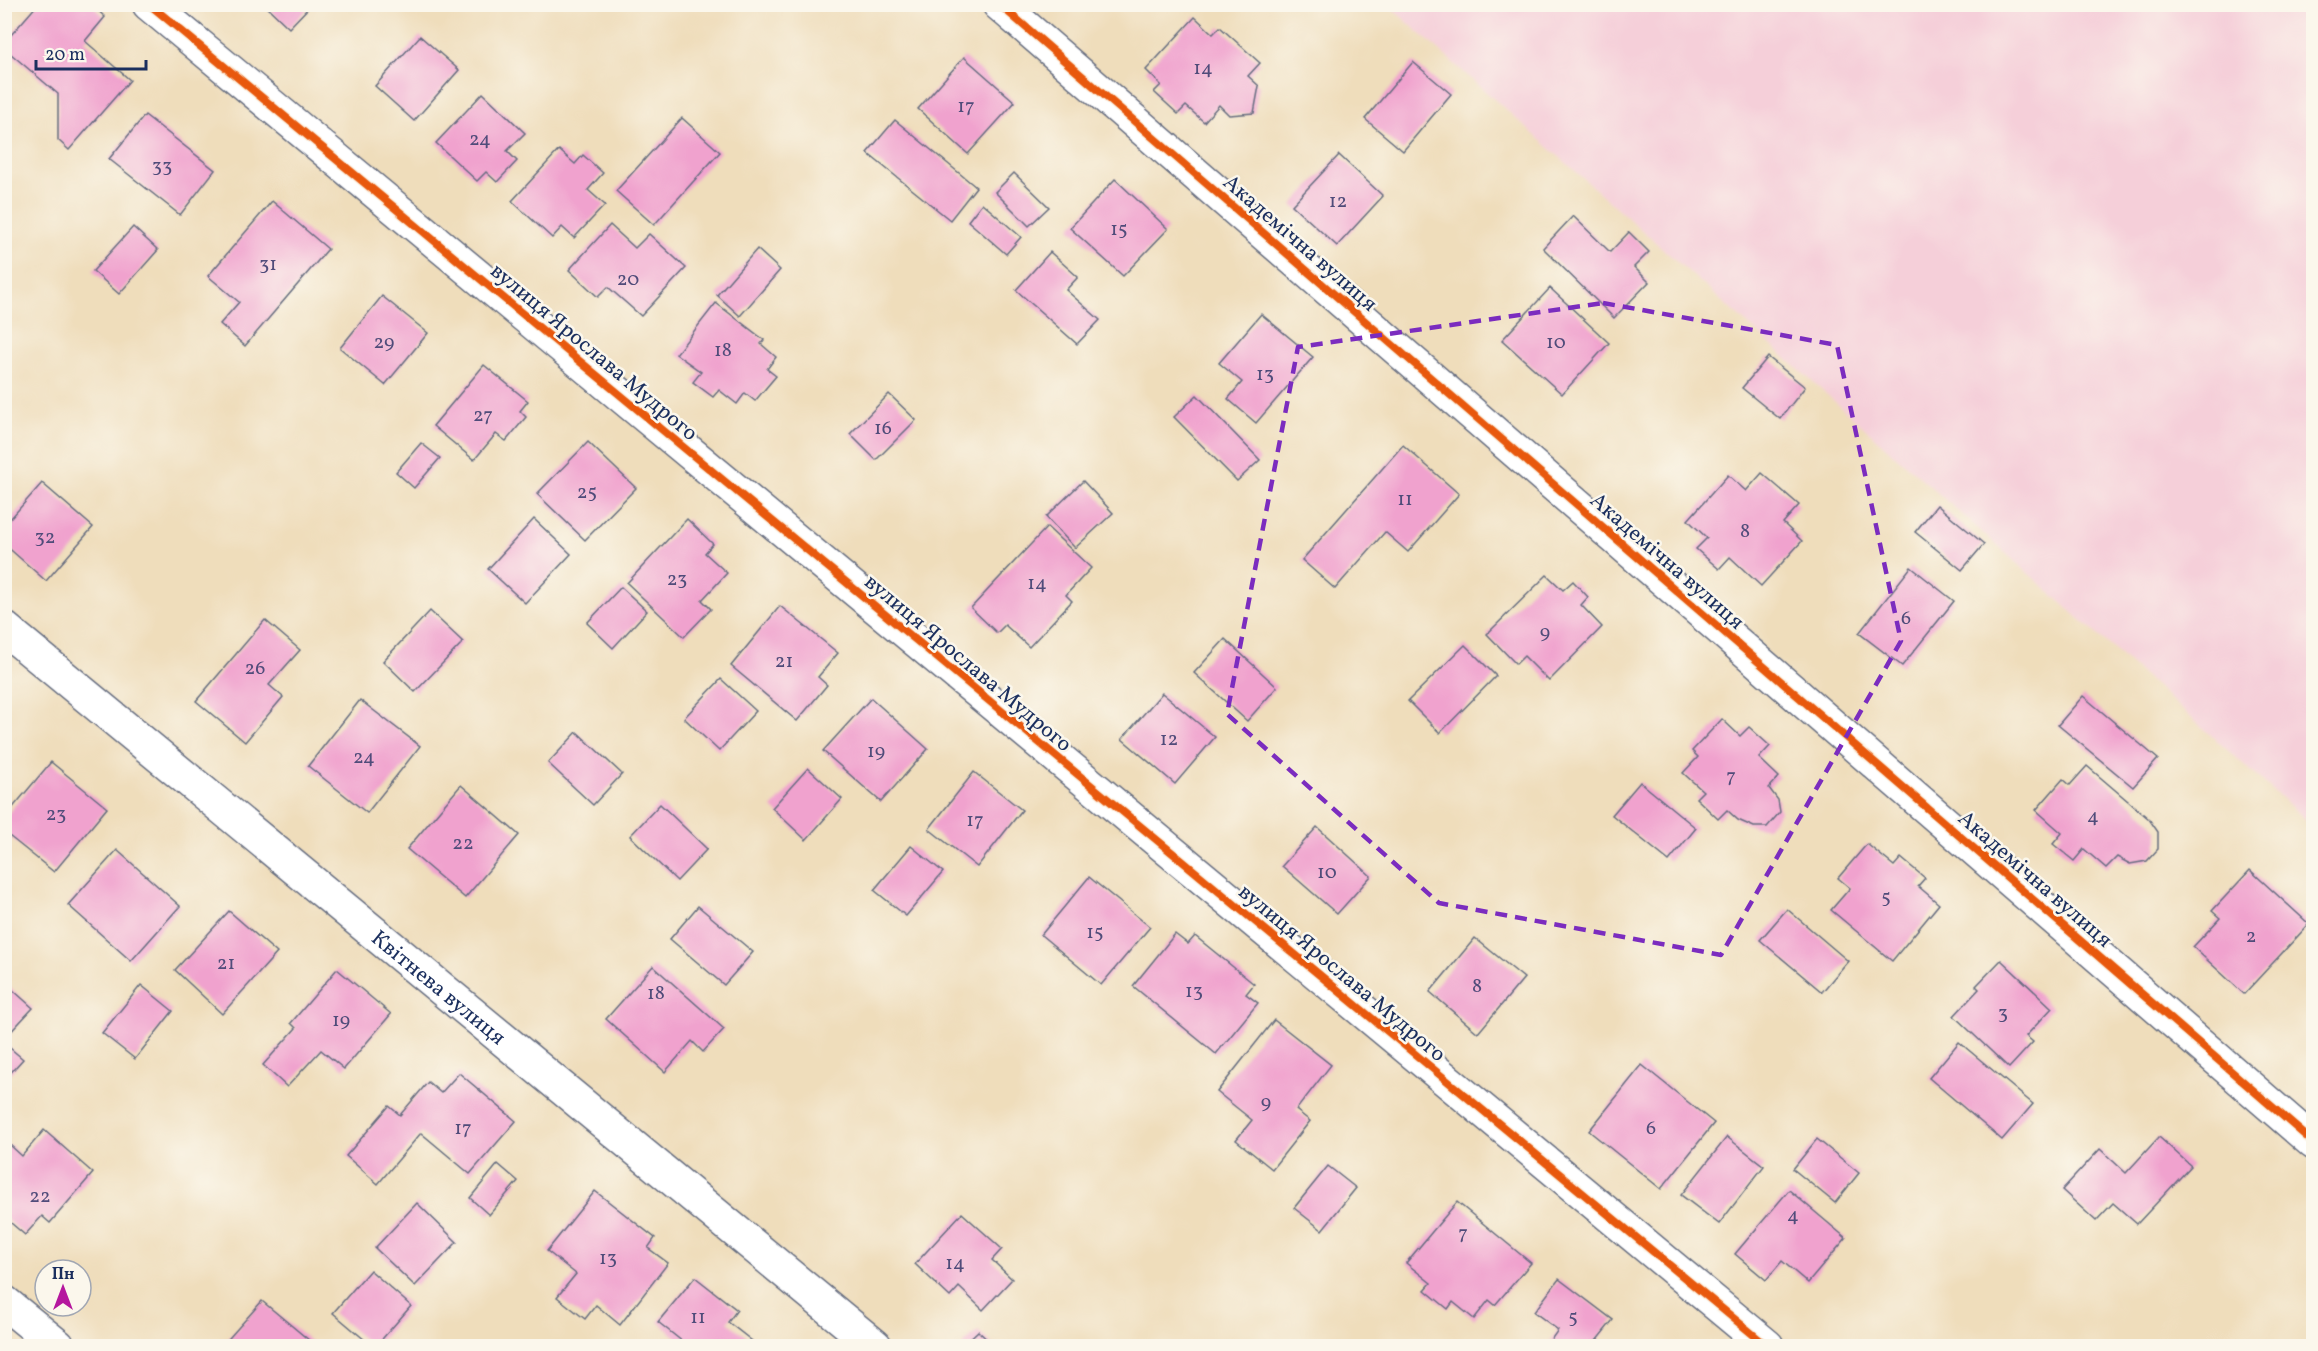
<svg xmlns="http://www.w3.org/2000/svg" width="2318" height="1351" viewBox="0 0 2318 1351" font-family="Vollkorn,serif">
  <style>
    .built { fill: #f5cfd9 }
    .building { fill: #f0a2ce }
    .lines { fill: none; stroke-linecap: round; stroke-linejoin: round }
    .minor-casing { stroke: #656c7f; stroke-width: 36 }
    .minor { stroke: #fff; stroke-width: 33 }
    .cycleway-casing { stroke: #fbf7ec; stroke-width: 11 }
    .cycleway { stroke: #e8590c; stroke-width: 8 }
    .marked { fill: none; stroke: #7b2cbf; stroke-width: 4.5; stroke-dasharray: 12 8; stroke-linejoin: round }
    .labels { text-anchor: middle; stroke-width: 5; stroke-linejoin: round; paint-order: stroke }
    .number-label { font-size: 20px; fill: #504c7a }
    .street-label { font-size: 22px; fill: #1b2f5e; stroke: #fbf7ec }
  </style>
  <rect width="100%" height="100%" fill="#fbf7ec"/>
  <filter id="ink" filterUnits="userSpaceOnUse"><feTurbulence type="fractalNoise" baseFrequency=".0167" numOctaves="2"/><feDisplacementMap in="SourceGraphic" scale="12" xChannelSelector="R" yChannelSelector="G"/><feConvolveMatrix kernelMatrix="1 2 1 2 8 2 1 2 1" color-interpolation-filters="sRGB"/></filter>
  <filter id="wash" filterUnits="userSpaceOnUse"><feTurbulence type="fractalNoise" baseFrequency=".008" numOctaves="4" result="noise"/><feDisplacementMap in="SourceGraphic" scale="24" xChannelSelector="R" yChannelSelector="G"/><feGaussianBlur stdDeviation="1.35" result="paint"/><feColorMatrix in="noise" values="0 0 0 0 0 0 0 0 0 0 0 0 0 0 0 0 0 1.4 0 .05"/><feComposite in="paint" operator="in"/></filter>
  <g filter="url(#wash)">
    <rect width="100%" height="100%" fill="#efddbb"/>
    <polygon class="built" points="1388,5 2313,5 2313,826"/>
    <g id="blocks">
      <g class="building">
        <polygon points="38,4 91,4 105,17 85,41 130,80 69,150 58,140 58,94 4,48 4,43"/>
        <polygon points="264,4 312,4 289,28"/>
        <polygon points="1195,17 1213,34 1220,27 1260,63 1248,76 1259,86 1254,113 1229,115 1219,105 1204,122 1186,106 1178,114 1154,92 1161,85 1146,70"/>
        <polygon points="420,36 459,70 414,121 375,86"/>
        <polygon points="964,57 1015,102 968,154 918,109"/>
        <polygon points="1413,62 1451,94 1403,151 1365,119"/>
        <polygon points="483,93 525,133 507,151 517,161 497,182 486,172 477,181 436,143"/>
        <polygon points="145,115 215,170 180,215 109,159"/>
        <polygon points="682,118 720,152 654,225 616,191"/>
        <polygon points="895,120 976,187 950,220 867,153"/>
        <polygon points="559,150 575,164 583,155 603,173 588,190 605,205 574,238 562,227 552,238 512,201"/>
        <polygon points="1339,155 1383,196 1337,246 1292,205"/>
        <polygon points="1014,173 1049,207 1029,226 995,192"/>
        <polygon points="1115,179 1168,229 1123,276 1070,228"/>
        <polygon points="272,201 328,249 245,346 220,324 239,302 208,276"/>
        <polygon points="982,203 1021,237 1006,254 968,221"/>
        <polygon points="1573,216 1610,252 1629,232 1649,252 1634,267 1649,282 1614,318 1543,248"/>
        <polygon points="610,225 635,248 649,234 686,268 641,316 608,287 598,297 569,270"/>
        <polygon points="133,227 158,250 119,294 93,271"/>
        <polygon points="757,249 780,270 740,316 717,295"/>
        <polygon points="1050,252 1078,277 1066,290 1100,320 1077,344 1016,290"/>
        <polygon points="1550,288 1609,343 1562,394 1502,340"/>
        <polygon points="382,296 428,333 385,385 340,348"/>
        <polygon points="716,303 764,340 761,344 776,357 767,369 776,376 755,401 745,393 737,404 719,390 713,397 693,382 701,372 676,354"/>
        <polygon points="1261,314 1313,357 1256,423 1228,399 1242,382 1219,363"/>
        <polygon points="1768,357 1805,387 1780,419 1742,388"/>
        <polygon points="484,365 528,401 520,411 526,417 506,441 496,434 474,460 433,426"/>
        <polygon points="889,394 916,420 876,460 850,434"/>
        <polygon points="1197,395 1260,460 1237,481 1174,417"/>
        <polygon points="588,442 636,488 585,540 537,494"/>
        <polygon points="421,443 440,458 414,488 396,472"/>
        <polygon points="1403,445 1459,494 1408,552 1385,532 1335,589 1302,560"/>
        <polygon points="1762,473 1799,505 1783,523 1802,541 1761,586 1730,557 1719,569 1696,549 1707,538 1688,520 1728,475 1746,491"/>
        <polygon points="1083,481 1113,513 1075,548 1046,517"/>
        <polygon points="42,483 93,527 46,581 4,544 4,526"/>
        <polygon points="1937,505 1984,544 1962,570 1915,532"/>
        <polygon points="534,519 571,554 525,603 488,569"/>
        <polygon points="687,519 713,544 705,553 727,573 702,600 711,609 684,637 627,583"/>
        <polygon points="1047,527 1091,568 1066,595 1072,601 1029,647 1005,625 997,633 971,608"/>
        <polygon points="1911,567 1954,601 1902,666 1859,633"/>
        <polygon points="1547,575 1563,590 1573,581 1588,597 1581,605 1602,627 1549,681 1524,656 1516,664 1487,634"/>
        <polygon points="621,587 647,611 613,648 587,623"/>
        <polygon points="780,606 838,653 818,677 827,685 797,721 731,666"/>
        <polygon points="430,611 463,642 415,692 383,661"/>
        <polygon points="265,620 300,650 269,685 283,697 245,742 196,701"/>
        <polygon points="1225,639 1277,687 1247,721 1194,673"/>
        <polygon points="1465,645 1496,676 1440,733 1408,701"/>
        <polygon points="721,679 756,711 719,751 684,718"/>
        <polygon points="1162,693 1215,737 1175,784 1122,739"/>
        <polygon points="2083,696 2158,759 2133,787 2058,725"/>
        <polygon points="871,698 928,749 881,802 823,751"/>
        <polygon points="360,700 420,746 367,813 308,766"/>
        <polygon points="1722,719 1740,736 1749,727 1770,746 1759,758 1779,777 1769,788 1778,800 1780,812 1767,827 1754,827 1738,820 1727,810 1718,819 1696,798 1703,791 1683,773 1698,757 1692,751"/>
        <polygon points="577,732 622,774 593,805 548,763"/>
        <polygon points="51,762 107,808 54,872 4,832 4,818"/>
        <polygon points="2087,766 2149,819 2158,832 2158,849 2147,861 2130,864 2117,857 2106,868 2084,849 2074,861 2053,844 2062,833 2036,810 2063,779 2070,785"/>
        <polygon points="808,768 842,799 806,840 772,808"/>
        <polygon points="974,772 1022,810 977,867 929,829"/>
        <polygon points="1640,782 1696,828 1669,861 1612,815"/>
        <polygon points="461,785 519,835 465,898 407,849"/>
        <polygon points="660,804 707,849 677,881 630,836"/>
        <polygon points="1317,827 1371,876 1337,914 1282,866"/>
        <polygon points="1867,844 1894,866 1901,858 1925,878 1918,886 1939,904 1892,961 1831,910 1850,888 1838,878"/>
        <polygon points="911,846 943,872 906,916 874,890"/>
        <polygon points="117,850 180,906 131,961 68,905"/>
        <polygon points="2250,870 2309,924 2244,994 2193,947 2220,918 2212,911"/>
        <polygon points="1089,877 1150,927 1101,985 1041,935"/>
        <polygon points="698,906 753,952 724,985 670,939"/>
        <polygon points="1787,909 1848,961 1822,992 1760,940"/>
        <polygon points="229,911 277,953 222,1014 175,970"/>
        <polygon points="1175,934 1188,944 1195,936 1254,984 1246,994 1258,1003 1216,1054 1133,986"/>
        <polygon points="1475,938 1524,978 1478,1033 1430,992"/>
        <polygon points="2001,960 2052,1008 2026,1036 2033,1042 2009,1068 1954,1016 1979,989 1976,986"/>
        <polygon points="653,966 724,1029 703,1052 692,1041 665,1072 606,1019"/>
        <polygon points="337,969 391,1014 344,1069 321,1050 287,1087 263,1065 296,1028 291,1023"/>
        <polygon points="4,982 33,1008 4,1039"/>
        <polygon points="141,985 173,1011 135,1059 102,1033"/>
        <polygon points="1274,1020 1331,1065 1296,1110 1310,1121 1272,1169 1236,1140 1252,1120 1217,1092"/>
        <polygon points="1959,1042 2033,1104 2002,1140 1929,1078"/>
        <polygon points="4,1043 23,1059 4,1080"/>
        <polygon points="1642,1065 1714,1123 1661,1189 1589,1131"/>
        <polygon points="459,1073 516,1121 470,1174 421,1133 378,1184 346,1156 389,1106 400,1115 428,1082 441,1093"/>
        <polygon points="44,1130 93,1173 50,1223 42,1216 25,1235 4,1217 4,1151 10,1145 22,1156"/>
        <polygon points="1727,1137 1764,1166 1719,1224 1681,1195"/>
        <polygon points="2159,1137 2191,1166 2137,1224 2113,1203 2096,1221 2062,1190 2100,1149 2126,1173"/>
        <polygon points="1817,1139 1859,1173 1835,1203 1793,1169"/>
        <polygon points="498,1164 518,1181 489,1215 470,1198"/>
        <polygon points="1328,1166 1356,1188 1322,1230 1294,1208"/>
        <polygon points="1789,1190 1846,1238 1808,1283 1782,1261 1766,1280 1735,1254"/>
        <polygon points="595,1191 655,1238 648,1248 668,1263 620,1325 596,1305 585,1319 557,1297 576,1274 547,1251"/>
        <polygon points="1457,1202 1531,1263 1495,1305 1489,1300 1474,1319 1453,1302 1448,1309 1425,1290 1431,1283 1406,1263"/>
        <polygon points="417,1203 457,1242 415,1286 375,1248"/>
        <polygon points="962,1213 1002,1249 992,1260 1012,1279 983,1310 959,1287 950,1297 915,1264"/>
        <polygon points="370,1270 411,1306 376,1346 372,1346 333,1313"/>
        <polygon points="695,1277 737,1310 728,1322 756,1344 754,1346 688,1346 658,1322"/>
        <polygon points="1559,1279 1613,1320 1592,1346 1556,1346 1550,1341 1558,1330 1534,1312"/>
        <polygon points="262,1301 316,1346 222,1346"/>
        <polygon points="978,1331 994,1346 962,1346"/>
      </g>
    </g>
  </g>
  <g filter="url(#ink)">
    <use href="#blocks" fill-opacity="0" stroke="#656c7f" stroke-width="1.5"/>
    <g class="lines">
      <defs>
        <g id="minor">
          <polyline points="149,4 1767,1346"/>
          <polyline points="999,4 2314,1143"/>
          <path id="s1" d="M4 628 875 1346"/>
          <polyline points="4,1302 58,1346"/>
        </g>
      </defs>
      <use href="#minor" class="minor-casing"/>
      <use href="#minor" class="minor"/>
      <defs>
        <g id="cycleway">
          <polyline points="149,4 1767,1346"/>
          <polyline points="999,4 2314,1143"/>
        </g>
      </defs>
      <use href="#cycleway" class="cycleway-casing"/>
      <use href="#cycleway" class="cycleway"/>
    </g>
  </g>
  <path class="marked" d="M1603 303 1837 345 1901 641 1721 955 1439 903 1227 714 1298 347Z"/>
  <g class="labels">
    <g class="number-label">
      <text x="1203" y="74">14</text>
      <text x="966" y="112">17</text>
      <text x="480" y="145">24</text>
      <text x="162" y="172">33</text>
      <text x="1338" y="207">12</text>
      <text x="1119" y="235">15</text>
      <text x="268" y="270">31</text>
      <text x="628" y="285">20</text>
      <text x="384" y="348">29</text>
      <text x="1556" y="348">10</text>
      <text x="723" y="356">18</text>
      <text x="1265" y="380">13</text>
      <text x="483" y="421">27</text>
      <text x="883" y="434">16</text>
      <text x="587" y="498">25</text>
      <text x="1405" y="505">11</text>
      <text x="1745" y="537">8</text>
      <text x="45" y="543">32</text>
      <text x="677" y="585">23</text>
      <text x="1037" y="589">14</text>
      <text x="1906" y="624">6</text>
      <text x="1545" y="638">9</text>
      <text x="784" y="667">21</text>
      <text x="255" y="674">26</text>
      <text x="1169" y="745">12</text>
      <text x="876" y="757">19</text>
      <text x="364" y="763">24</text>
      <text x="1731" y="782">7</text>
      <text x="56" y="820">23</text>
      <text x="2093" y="822">4</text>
      <text x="975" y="826">17</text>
      <text x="463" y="849">22</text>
      <text x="1327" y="878">10</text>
      <text x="1886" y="903">5</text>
      <text x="1095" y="938">15</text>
      <text x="2251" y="942">2</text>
      <text x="226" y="969">21</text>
      <text x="1477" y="992">8</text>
      <text x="1194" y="997">13</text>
      <text x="656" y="999">18</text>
      <text x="2003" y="1019">3</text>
      <text x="341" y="1026">19</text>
      <text x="1266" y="1108">9</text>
      <text x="463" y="1134">17</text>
      <text x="1651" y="1134">6</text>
      <text x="40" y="1202">22</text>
      <text x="1793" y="1221">4</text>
      <text x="1463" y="1239">7</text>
      <text x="608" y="1264">13</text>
      <text x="955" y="1269">14</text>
      <text x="698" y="1323">11</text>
      <text x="1573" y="1323">5</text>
    </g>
    <g class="street-label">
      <text transform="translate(1301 242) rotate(41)" y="8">Академічна вулиця</text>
      <text transform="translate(595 351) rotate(40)" y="8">вулиця Ярослава Мудрого</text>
      <text transform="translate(1668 560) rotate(41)" y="8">Академічна вулиця</text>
      <text transform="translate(969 662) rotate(40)" y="8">вулиця Ярослава Мудрого</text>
      <text transform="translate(2036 878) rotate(41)" y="8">Академічна вулиця</text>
      <text transform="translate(1343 972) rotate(40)" y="8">вулиця Ярослава Мудрого</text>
      <text dy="8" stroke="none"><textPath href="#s1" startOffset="564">Квітнева вулиця</textPath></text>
    </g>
  </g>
  <rect width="2318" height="1351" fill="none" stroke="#fbf7ec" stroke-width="24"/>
  <g transform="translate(63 1288)"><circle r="28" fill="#fbf7ec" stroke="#a1a7b3" stroke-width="1.5"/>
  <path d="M0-4.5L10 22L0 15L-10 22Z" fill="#b5179e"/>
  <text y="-9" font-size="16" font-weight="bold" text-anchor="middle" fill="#1b2f5e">Пн</text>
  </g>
  <path d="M36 60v9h110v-9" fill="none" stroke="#1b2f5e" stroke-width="3"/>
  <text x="45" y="60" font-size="18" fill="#1b2f5e" stroke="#fbf7ec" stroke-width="4.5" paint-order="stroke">20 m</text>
</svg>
